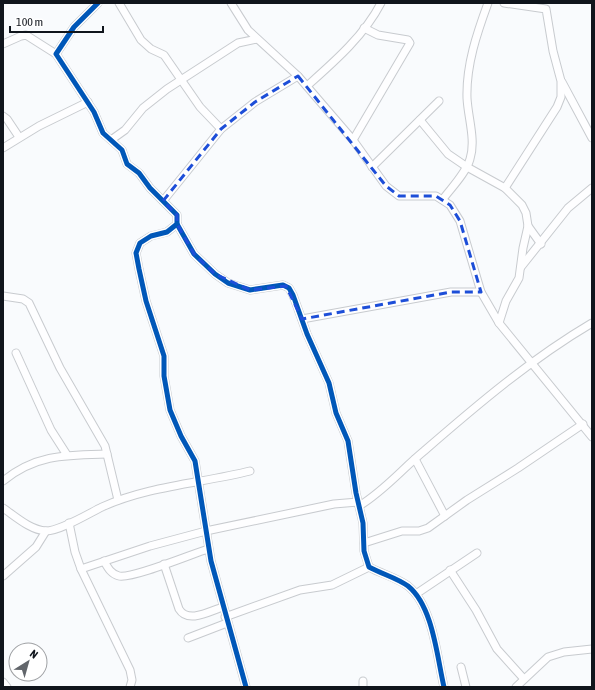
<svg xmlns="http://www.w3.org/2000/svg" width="595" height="690" viewBox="0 0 595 690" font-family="'Asap Condensed',sans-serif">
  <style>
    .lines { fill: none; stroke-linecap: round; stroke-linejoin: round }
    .street-casing { stroke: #c8cbcf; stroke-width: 9 }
    .street { stroke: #fefeff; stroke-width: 7 }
    .cycleway-casing { stroke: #fff; stroke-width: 8 }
    .cycleway { stroke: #0057b8; stroke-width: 5 }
    .marked { fill: none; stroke: #1d4ed8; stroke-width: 3; stroke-dasharray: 8 5; stroke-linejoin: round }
  </style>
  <rect width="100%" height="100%" fill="#f9fbfd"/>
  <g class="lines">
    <defs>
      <g id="street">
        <polyline points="98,3 74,27 56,54 94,112 103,133 122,150 127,164 139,173 150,188 177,215 177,224 167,232 151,236 140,243 136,253 139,269 146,301 164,356 164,376 170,410 181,436 195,461 211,561 246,687"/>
        <polyline points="119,3 141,40 151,49 164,55 200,107 221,129"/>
        <polyline points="231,3 248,30 298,76 353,140 386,186 399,196 436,196 450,205 460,221 481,292 499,323 592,437"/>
        <polyline points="504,3 546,9 553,51 561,81 561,97 557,107 505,188"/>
        <polyline points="3,44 21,36 26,35 56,54"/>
        <polyline points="562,82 592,138"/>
        <path d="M307 86C334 62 364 36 381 3"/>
        <polyline points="3,116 7,119 19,137"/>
        <polyline points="420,120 448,154 467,167 505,188 522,205 526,213 528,226 523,248 519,278 506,301 499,323"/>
        <polyline points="111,140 125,130 143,108 167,89 238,43 257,39"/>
        <polyline points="353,140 410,43 408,40 378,35 364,28"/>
        <polyline points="3,148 39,126 88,102"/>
        <polyline points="372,167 439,101"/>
        <path d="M443 199C452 187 466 173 470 159 476 140 468 118 467 98 466 65 477 33 488 3"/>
        <polyline points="163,201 221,129 255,102 298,76"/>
        <path d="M177 224 194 254 215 274 228 283 250 290 283 285 289 288 293 295 307 334 329 383 336 413 348 441 356 493 363 523 364 551 369 567C382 574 397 578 408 586 433 606 437 657 444 687"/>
        <polyline points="528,226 541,244"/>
        <polyline points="521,267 568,208 592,188"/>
        <polyline points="3,296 23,299 29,303 60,368 105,446 118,500"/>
        <polyline points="302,319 451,292 481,292"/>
        <polyline points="16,353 51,430 67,455"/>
        <polyline points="415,459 445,516"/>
        <path d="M3 481C36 454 67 455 107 454"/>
        <path d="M359 506C384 491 402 469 424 451 477 405 531 359 592 323"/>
        <path d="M3 508C15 516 30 530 46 531 60 531 88 514 102 507 148 486 202 483 250 471"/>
        <polyline points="69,523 75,552 81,569 130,670 132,680 130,687"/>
        <polyline points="364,543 402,531 419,531 428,528 467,500 518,468 583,424"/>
        <path d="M104 561C108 568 111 574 119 576 132 579 192 554 208 549"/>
        <path d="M164 564 179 609C188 624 210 611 223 607"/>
        <polyline points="81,569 150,546 206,531 334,504 358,502"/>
        <polyline points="450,570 476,610 497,649 524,679"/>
        <polyline points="3,576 36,547 46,531"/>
        <polyline points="416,594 477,553"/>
        <polyline points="225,617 300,590 332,585 369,567"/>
        <polyline points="188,638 227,623"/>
        <polyline points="461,667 466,687"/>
        <polyline points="363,681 363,687"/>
        <polyline points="3,682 7,687"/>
        <polyline points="516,687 548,657 564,652 592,649"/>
      </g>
    </defs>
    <use href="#street" class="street-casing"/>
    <use href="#street" class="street"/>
    <defs>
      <g id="cycleway">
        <polyline points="98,3 74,27 56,54 94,112 103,133 122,150 127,164 139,173 150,188 177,215 177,224 167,232 151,236 140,243 136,253 139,269 146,301 164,356 164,376 170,410 181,436 195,461 211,561 246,687"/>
        <path d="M177 224 194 254 215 274 228 283 250 290 283 285 289 288 293 295 307 334 329 383 336 413 348 441 356 493 363 523 364 551 369 567C382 574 397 578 408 586 433 606 437 657 444 687"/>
      </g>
    </defs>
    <use href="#cycleway" class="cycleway-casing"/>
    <use href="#cycleway" class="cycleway"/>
  </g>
  <path class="marked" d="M298 76 386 186 399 196H436L450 205 460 221 481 292H451L302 319 286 286 250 290 215 274 194 254 177 224V215L163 201 221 129 255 102Z"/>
  <rect width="595" height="690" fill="none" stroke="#10151c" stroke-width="8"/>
  <g transform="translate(28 662) rotate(37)"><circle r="19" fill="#ffffff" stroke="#9fa1a4"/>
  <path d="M0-3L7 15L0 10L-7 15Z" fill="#62666b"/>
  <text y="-6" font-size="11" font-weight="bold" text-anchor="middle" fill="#10151c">N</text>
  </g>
  <path d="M10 26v6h93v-6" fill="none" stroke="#10151c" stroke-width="2"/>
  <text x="16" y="26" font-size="12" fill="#10151c" stroke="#ffffff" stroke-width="3" paint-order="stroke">100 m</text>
</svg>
